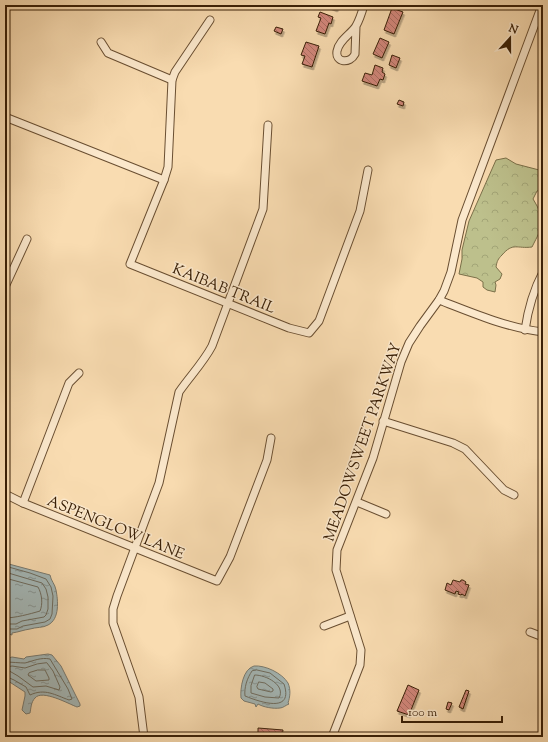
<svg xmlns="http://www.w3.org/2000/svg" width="548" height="742" viewBox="0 0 548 742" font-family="'Sorts Mill Goudy',serif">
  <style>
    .forest { fill: url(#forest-crowns); stroke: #7b7049 }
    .water { fill: url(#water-ripples); stroke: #797b71 }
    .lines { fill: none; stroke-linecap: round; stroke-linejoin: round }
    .shore { stroke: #6e6c5f; stroke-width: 1 }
    .building { fill: url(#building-back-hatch); stroke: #391f06; filter: url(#shadow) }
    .street-casing { stroke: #694e31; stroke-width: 9 }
    .street { stroke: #fbe8cc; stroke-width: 7 }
    .labels { text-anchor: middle; stroke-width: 3; stroke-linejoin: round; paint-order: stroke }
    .street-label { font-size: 15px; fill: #391f06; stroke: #fbe8cc }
  </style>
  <defs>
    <pattern id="forest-crowns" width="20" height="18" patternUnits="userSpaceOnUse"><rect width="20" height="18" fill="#bdc08c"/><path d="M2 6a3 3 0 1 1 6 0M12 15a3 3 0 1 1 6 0" fill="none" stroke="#a3a577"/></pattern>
    <pattern id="water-ripples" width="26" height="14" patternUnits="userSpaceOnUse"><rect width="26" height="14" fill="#a4b8b8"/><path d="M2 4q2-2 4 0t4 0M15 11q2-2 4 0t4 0" fill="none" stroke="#879594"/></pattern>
    <pattern id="building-back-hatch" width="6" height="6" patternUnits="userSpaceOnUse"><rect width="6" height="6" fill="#d3877b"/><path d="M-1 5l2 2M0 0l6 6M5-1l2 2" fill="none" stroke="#ac6e63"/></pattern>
    <filter id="shadow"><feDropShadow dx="1.5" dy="3" stdDeviation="0" flood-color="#0004"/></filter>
  </defs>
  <rect width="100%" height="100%" fill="#f9dcb1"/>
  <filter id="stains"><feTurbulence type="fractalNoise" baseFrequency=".005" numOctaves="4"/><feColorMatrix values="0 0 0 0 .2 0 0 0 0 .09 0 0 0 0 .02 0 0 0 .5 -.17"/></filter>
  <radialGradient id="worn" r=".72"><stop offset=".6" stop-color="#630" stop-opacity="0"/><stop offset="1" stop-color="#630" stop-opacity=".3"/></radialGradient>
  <path class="forest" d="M506 158 516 164 543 171V189L537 191 533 199C547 222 543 225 532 247 517 249 513 242 502 255 498 259 497 261 496 267L502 274 500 279 495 282 496 285 495 292 487 290 483 287V282L477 278 459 274 462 259V250L469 221 496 160Z"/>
  <g class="water">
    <path d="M5 563 50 575C51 581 55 584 56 590 58 600 60 619 48 625 43 628 36 627 30 629 23 630 19 632 12 633V635L5 633Z"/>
    <path d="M48 654 52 655 61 666 80 704V706L77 707C69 704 42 689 35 698 31 702 31 708 30 713L26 714 22 710 25 696V692L5 679V659L12 657 24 659 26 657Z"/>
    <path d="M254 666C265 665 282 673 288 683 291 690 290 697 288 703L289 704C286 705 283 708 280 708 273 709 263 707 258 704L256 707 255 704 244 701 241 698C240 688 243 669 254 666Z"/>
  </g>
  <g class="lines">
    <g class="shore">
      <polyline points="5,566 30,573 46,579 51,587 53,596 52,614 50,619 45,622 23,626 17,629 5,629"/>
      <polyline points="5,572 42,583 46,589 48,597 48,609 46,615 44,617 22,621 16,624 5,624"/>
      <path d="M5 578 38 587C42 594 43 604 40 611 30 614 15 618 5 618"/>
      <path d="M5 662C11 662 20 663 25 663 33 661 41 657 50 659L68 689 72 699 69 700C55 695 45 688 30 695L26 687 14 680 5 676"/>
      <polygon points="47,663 53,671 60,687 59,690 46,686 33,687 18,676 6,669 7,667 12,666 25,668 37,664"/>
      <polygon points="38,670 45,670 49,678 49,680 36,681 28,675 29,673"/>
      <path d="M257 670 270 673 284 684C294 714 260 702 245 696 244 688 247 678 252 671Z"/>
      <path d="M255 675C266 675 286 685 279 698L265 697 251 693V686Z"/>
      <polygon points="259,682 265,683 273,689 273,691 271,692 258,689 257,687"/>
    </g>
  </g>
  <g class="building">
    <polygon points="326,5 338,5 336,9"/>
    <polygon points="392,8 403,12 394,34 384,30"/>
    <polygon points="320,12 333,17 331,24 329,23 325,34 316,31 321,18 318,17"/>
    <polygon points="276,27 283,29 281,34 274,31"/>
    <polygon points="380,38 389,42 382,58 373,54"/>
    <polygon points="306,42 319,46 312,67 302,64 305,56 301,55"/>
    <polygon points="392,55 400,58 396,68 389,65"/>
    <polygon points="375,65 383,68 382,72 385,74 383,80 380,79 377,86 362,81 365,73 372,75"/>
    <polygon points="399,100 404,102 403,106 397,104"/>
    <polygon points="453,580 460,582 461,580 463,580 466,582 465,584 469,585 465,596 462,594 461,595 458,594 459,592 456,591 455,594 445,590 447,583 451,585"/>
    <polygon points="408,685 419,690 409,715 397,711"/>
    <polygon points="466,690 469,691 463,709 459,707"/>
    <polygon points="448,702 452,703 449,710 446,709"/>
    <polygon points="258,728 283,730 282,737 258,737"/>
  </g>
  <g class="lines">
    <defs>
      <g id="street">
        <polyline points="210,20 175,72 172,80 168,167 164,180 130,264 289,328 309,333 319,321 360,211 368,170"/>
        <path d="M356 26 355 54C350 64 335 63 337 51 339 40 351 34 356 26 360 19 362 12 364 5"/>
        <polyline points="101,42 108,53 172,80"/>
        <polyline points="5,117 164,180"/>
        <polyline points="5,287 27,239"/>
        <path d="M439 300C473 313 507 328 543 332"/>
        <path d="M525 330C528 309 533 291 543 272"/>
        <polyline points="383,421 453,443 465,449 504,490 514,495"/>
        <polyline points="5,494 23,503 217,581 230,557 267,460 271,438"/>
        <polyline points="357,502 386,514"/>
        <polyline points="23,503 69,383 79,373"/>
        <polyline points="324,626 350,616"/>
        <polyline points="530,632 543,637"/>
        <path d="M144 737 139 697 113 623V609L117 596 159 483 179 392C190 376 203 363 212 346L263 209 268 125"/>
        <polyline points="332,737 360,665 361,650 336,570 337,550 373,458 401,362 409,343 420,326 439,300 444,291 451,272 462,220 542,5"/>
      </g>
    </defs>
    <use href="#street" class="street-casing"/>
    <use href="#street" class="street"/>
  </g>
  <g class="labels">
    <g class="street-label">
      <text transform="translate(224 288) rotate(22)" y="5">KAIBAB TRAIL</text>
      <text transform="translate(362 442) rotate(-71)" y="5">MEADOWSWEET PARKWAY</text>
      <text transform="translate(116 527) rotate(22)" y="5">ASPENGLOW LANE</text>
    </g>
  </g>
  <rect width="548" height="742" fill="none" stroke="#f9dcb1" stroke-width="20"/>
  <rect x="6" y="6" width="536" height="730" fill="none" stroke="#391f06" stroke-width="2"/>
  <rect x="10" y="10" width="528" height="722" fill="none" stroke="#391f06"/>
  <g transform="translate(510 38) rotate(21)" stroke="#fbe8cc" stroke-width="3" paint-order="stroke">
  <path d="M0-3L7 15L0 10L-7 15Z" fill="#391f06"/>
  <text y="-6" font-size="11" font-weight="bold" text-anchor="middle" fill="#391f06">N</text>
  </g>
  <path d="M402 716v6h100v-6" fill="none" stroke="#391f06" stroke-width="2"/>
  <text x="408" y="716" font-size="12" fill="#391f06" stroke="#fbe8cc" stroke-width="3" paint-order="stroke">100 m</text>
  <rect width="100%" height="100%" filter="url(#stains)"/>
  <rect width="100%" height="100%" fill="url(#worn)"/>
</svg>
